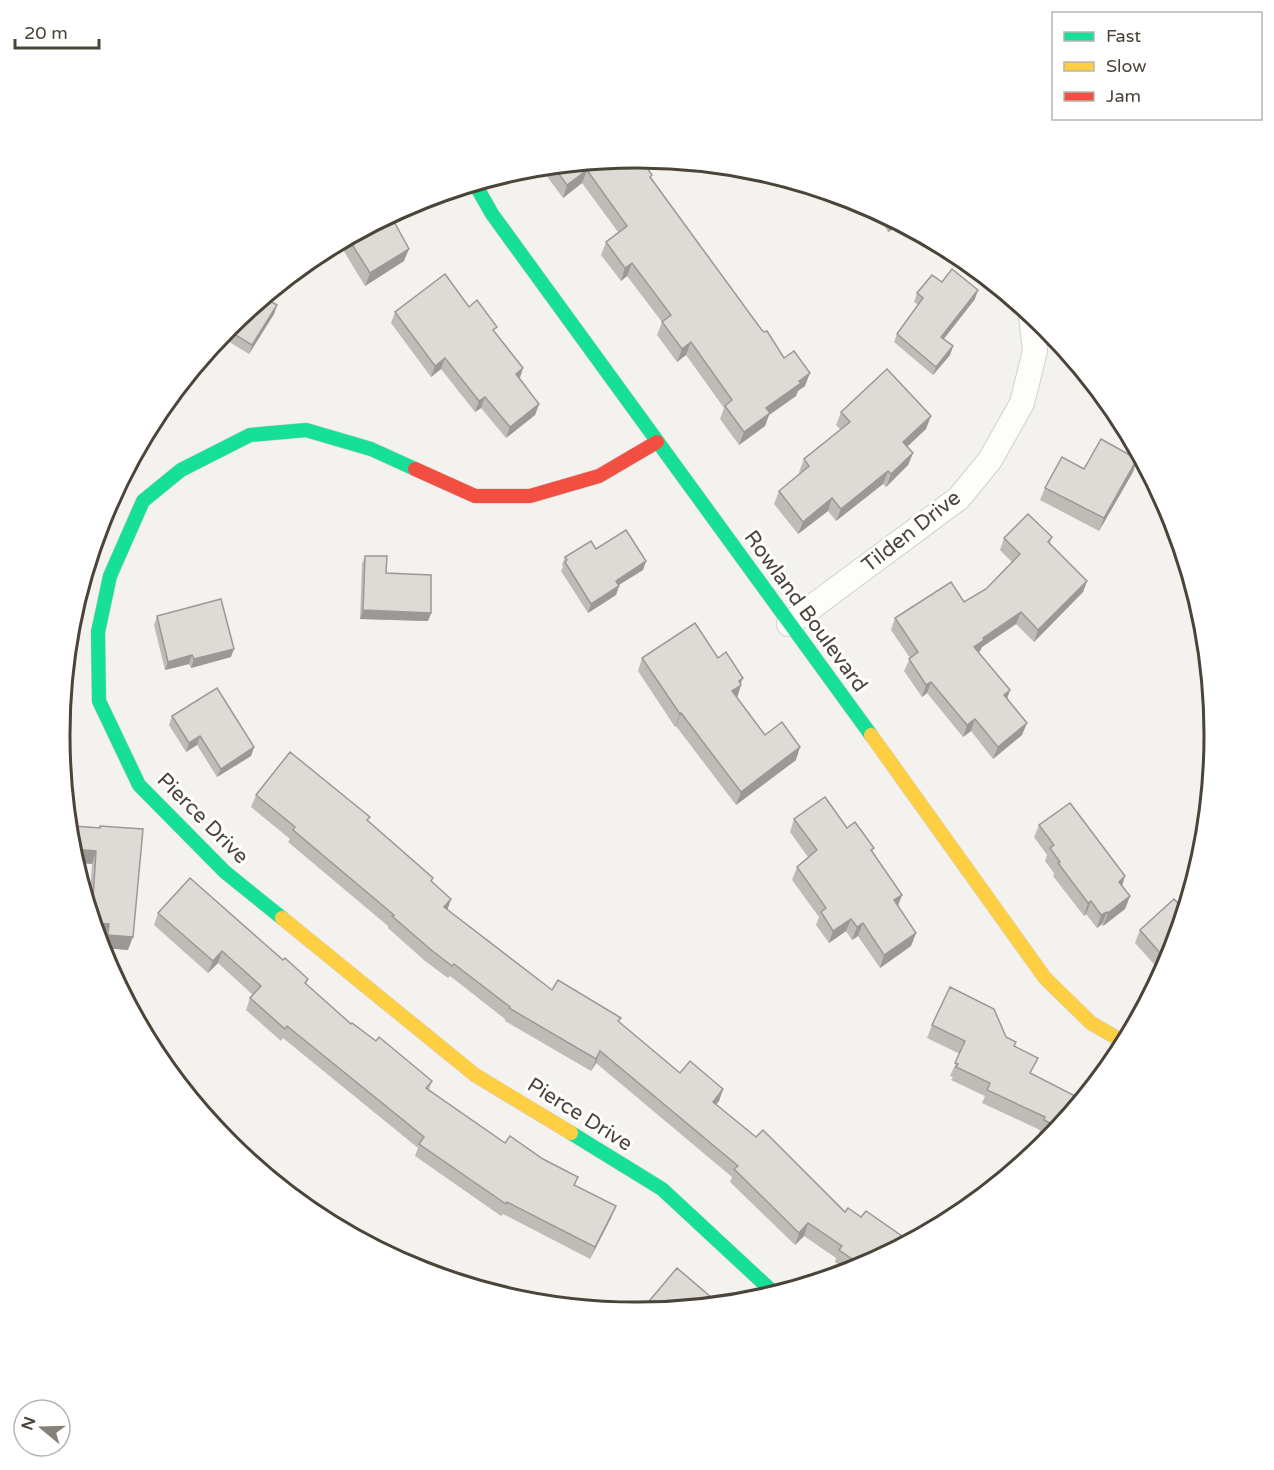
<svg xmlns="http://www.w3.org/2000/svg" width="1274" height="1470" viewBox="0 0 1274 1470" font-family="'Varela Round',sans-serif">
  <style>
    .lines { fill: none; stroke-linecap: round; stroke-linejoin: round }
    .street-casing { stroke: #d2d0cb; stroke-width: 26 }
    .fast-casing { stroke: #d3cfc5; stroke-width: 15 }
    .slow-casing { stroke: #d3cfc5; stroke-width: 15 }
    .jam-casing { stroke: #d3cfc5; stroke-width: 15 }
    .street { stroke: #fdfdfc; stroke-width: 24 }
    .fast { stroke: #16e098; stroke-width: 14 }
    .slow { stroke: #ffcf43; stroke-width: 14 }
    .jam { stroke: #f24e42; stroke-width: 14 }
    .wall { fill: #bfbcb8 }
    .shaded-wall { fill: #9b9996 }
    .building { fill: #dedbd6; stroke: #9b9996; stroke-width: 1.5 }
    .labels { text-anchor: middle; stroke-width: 6; stroke-linejoin: round; paint-order: stroke }
    .street-label { font-size: 21px; fill: #4b4439; stroke: #fff }
    .rim { fill: none; stroke: #4b4439; stroke-width: 3 }
  </style>
  <rect width="100%" height="100%" fill="#f4f2ee"/>
  <g class="lines">
    <defs>
      <polyline id="street" points="789,624 959,498 990,460 1022,403 1035,351 1031,316"/>
      <g id="fast">
        <polyline points="475,184 492,214 871,735"/>
        <polyline points="282,918 225,872 139,785 99,701 98,632 110,576 143,501 181,470 250,435 306,430 371,449 415,469"/>
        <polyline points="571,1133 662,1189 774,1293"/>
      </g>
      <g id="slow">
        <polyline points="871,735 1045,978 1091,1023 1124,1042"/>
        <polyline points="282,918 475,1075 571,1133"/>
      </g>
      <polyline id="jam" points="415,469 475,496 530,496 599,476 657,442"/>
    </defs>
    <use href="#street" class="street-casing"/>
    <use href="#fast" class="fast-casing"/>
    <use href="#slow" class="slow-casing"/>
    <use href="#jam" class="jam-casing"/>
    <use href="#street" class="street"/>
    <use href="#fast" class="fast"/>
    <use href="#slow" class="slow"/>
    <use href="#jam" class="jam"/>
  </g>
  <g class="wall">
    <polygon points="637,158 651,178 761,329 805,386 798,391 796,396 769,415 765,426 739,445 720,419 724,408 686,355 677,362 657,335 662,322 627,276 621,281 601,255 606,242 618,232 582,183 563,198 543,171 544,167"/>
    <polygon points="407,207 405,211 392,219 404,261 365,286 339,243"/>
    <polygon points="876,212 900,225 888,232"/>
    <polygon points="942,282 975,299 944,339 953,346 950,355 933,375 894,342 897,334 918,305 914,302 917,293"/>
    <polygon points="277,305 274,314 249,354 221,337 229,327"/>
    <polygon points="469,307 495,332 523,368 520,379 539,404 535,415 506,438 481,408 475,412 441,369 431,377 391,323 395,312"/>
    <polygon points="841,412 926,429 907,447 913,453 908,465 886,487 883,484 836,521 828,511 798,534 774,504 779,491 800,474 799,472 804,459 841,430 836,425"/>
    <polygon points="1131,441 1139,456 1137,456"/>
    <polygon points="1137,459 1133,472 1099,531 1040,500 1045,488 1084,469"/>
    <polygon points="1052,537 1050,543 1087,581 1083,592 1034,642 1016,624 982,647 980,651 979,652 1007,699 1022,735 993,759 971,731 963,737 927,693 922,697 904,671 910,658 891,630 895,618 964,602 986,589 1012,562 1000,550 1004,538"/>
    <polygon points="596,549 646,561 643,570 619,585 616,595 588,613 561,571 563,567 562,565 565,557"/>
    <polygon points="365,556 431,613 428,621 360,619 362,564"/>
    <polygon points="157,616 231,657 191,668 189,664 165,670 154,625"/>
    <polygon points="642,658 718,658 741,685 737,697 765,735 796,760 736,805 676,726 675,727 638,671"/>
    <polygon points="172,716 254,747 251,756 217,777 197,745 186,752 169,725"/>
    <polygon points="256,795 368,821 432,882 451,899 447,909 552,990 619,1022 680,1073 723,1089 719,1101 716,1104 845,1212 857,1268 848,1271 835,1262 836,1258 804,1236 795,1245 730,1182 732,1177 596,1063 591,1071 505,1021 505,1019 450,976 448,978 425,961 388,928 388,926 288,842 290,839 251,807"/>
    <polygon points="794,819 847,828 874,848 872,851 902,895 898,907 916,933 911,946 880,968 858,936 852,940 846,931 829,943 816,925 819,917 792,880 797,867 808,857 790,832"/>
    <polygon points="1039,825 1125,876 1122,886 1130,896 1125,909 1103,926 1102,924 1097,928 1086,914 1084,916 1053,876 1054,873 1045,861 1047,855 1034,837"/>
    <polygon points="74,826 99,828 128,950 104,948 105,937 98,936 89,906 92,864 71,847 70,836"/>
    <polygon points="158,913 283,960 308,979 306,984 351,1024 432,1081 429,1090 505,1143 543,1159 578,1177 575,1185 611,1218 590,1259 503,1214 501,1216 415,1156 418,1148 283,1038 281,1041 246,1010 250,998 253,995 218,963 208,973 154,925"/>
    <polygon points="1140,930 1170,956 1161,972 1135,943"/>
    <polygon points="932,1025 1006,1037 1015,1047 1031,1074 1081,1099 1045,1143 1039,1148 1044,1136 1039,1133 1040,1130 982,1103 985,1096 951,1080 953,1077 950,1076 960,1054 927,1038"/>
    <polygon points="719,1304 643,1311 645,1306"/>
  </g>
  <g class="shaded-wall">
    <polygon points="587,170 582,183 563,198 567,185"/>
    <polygon points="407,207 405,211 384,224 386,218"/>
    <polygon points="892,220 900,225 888,232"/>
    <polygon points="409,249 404,261 365,286 370,273"/>
    <polygon points="632,263 627,276 621,281 625,268"/>
    <polygon points="978,290 975,299 938,346 941,337"/>
    <polygon points="277,305 274,314 249,354 252,345"/>
    <polygon points="691,342 686,355 677,362 682,349"/>
    <polygon points="953,346 950,355 933,375 936,367"/>
    <polygon points="445,358 441,369 431,377 435,366"/>
    <polygon points="523,368 519,379 516,374"/>
    <polygon points="810,373 805,386 798,391 796,396 769,415 765,426 739,445 744,432 766,408"/>
    <polygon points="485,397 481,408 475,412 479,401"/>
    <polygon points="539,404 535,415 506,438 510,427"/>
    <polygon points="931,416 926,429 898,455 903,442"/>
    <polygon points="913,453 908,465 886,487 891,474"/>
    <polygon points="1137,459 1133,472 1099,531 1104,518"/>
    <polygon points="888,471 883,484 836,521 841,509"/>
    <polygon points="832,498 828,511 798,534 803,522"/>
    <polygon points="646,561 643,570 612,589 616,581"/>
    <polygon points="1087,581 1083,592 1034,642 1038,630"/>
    <polygon points="619,586 616,595 588,613 591,604"/>
    <polygon points="363,610 431,613 428,621 360,619"/>
    <polygon points="1021,612 1016,624 982,647 980,651 970,658 974,647 983,638"/>
    <polygon points="234,649 231,657 191,668 194,659"/>
    <polygon points="192,655 189,664 165,670 168,662"/>
    <polygon points="743,678 740,685 741,685 737,698 732,691 739,681"/>
    <polygon points="931,682 927,693 922,697 926,685"/>
    <polygon points="1010,690 1006,702 1004,695"/>
    <polygon points="681,713 676,726 675,727 680,714"/>
    <polygon points="975,719 971,731 963,737 967,725"/>
    <polygon points="1027,723 1022,735 993,759 998,747"/>
    <polygon points="200,736 197,745 186,752 189,743"/>
    <polygon points="254,747 251,756 217,777 221,769"/>
    <polygon points="800,747 796,760 736,805 741,792"/>
    <polygon points="72,849 96,851 92,864 76,863"/>
    <polygon points="1125,876 1121,889 1119,882"/>
    <polygon points="902,895 897,907 894,900"/>
    <polygon points="1130,896 1125,909 1103,926 1108,913"/>
    <polygon points="451,899 447,911 444,907"/>
    <polygon points="1091,901 1086,914 1084,916 1088,903"/>
    <polygon points="1107,912 1102,924 1097,928 1101,915"/>
    <polygon points="851,919 846,931 829,943 833,931"/>
    <polygon points="94,923 109,924 105,937 98,936"/>
    <polygon points="863,923 858,936 852,940 857,927"/>
    <polygon points="916,933 911,946 880,968 884,955"/>
    <polygon points="108,935 133,937 128,950 104,948"/>
    <polygon points="222,951 218,963 208,973 213,961"/>
    <polygon points="600,1051 596,1063 591,1071 596,1059"/>
    <polygon points="723,1089 719,1101 709,1114 713,1102"/>
    <polygon points="616,1206 611,1218 590,1259 595,1247"/>
    <polygon points="808,1223 804,1236 795,1245 799,1233"/>
  </g>
  <g class="building">
    <polygon points="637,158 640,158 652,175 650,177 761,329 764,332 767,331 784,358 794,351 810,373 799,381 801,383 766,408 770,413 744,432 725,406 732,400 691,342 682,349 662,322 671,315 632,263 625,268 606,242 627,226 587,170 567,185 553,166"/>
    <polygon points="391,216 409,249 370,273 348,238"/>
    <polygon points="952,269 978,290 941,337 953,346 936,367 897,334 923,298 917,293 932,275 942,282"/>
    <polygon points="445,274 469,307 477,300 497,327 493,330 523,368 516,374 539,404 510,427 485,397 479,401 445,358 435,366 395,312"/>
    <polygon points="265,298 277,305 252,345 227,330"/>
    <polygon points="887,369 931,416 903,442 913,453 891,474 888,471 841,509 832,498 803,522 779,491 809,466 804,459 850,422 841,412"/>
    <polygon points="1101,439 1137,459 1104,518 1045,488 1062,457 1084,469"/>
    <polygon points="1028,514 1052,537 1048,542 1087,581 1038,630 1021,612 983,638 984,640 974,647 1010,690 1004,695 1027,723 998,747 975,719 967,725 931,682 926,685 909,659 918,652 895,618 951,582 964,602 986,589 1020,554 1004,538"/>
    <polygon points="626,530 646,561 616,581 619,586 591,604 565,562 567,560 565,557 591,541 596,549"/>
    <polygon points="365,556 387,556 386,573 431,575 431,613 363,610"/>
    <polygon points="221,599 234,649 194,659 192,655 168,662 157,616"/>
    <polygon points="695,623 718,658 726,652 743,678 739,681 741,685 732,691 765,735 782,722 800,747 741,792 681,713 680,714 642,658"/>
    <polygon points="217,688 254,747 221,769 200,736 189,743 172,716"/>
    <polygon points="61,747 65,757 62,758"/>
    <polygon points="290,752 370,817 367,820 433,878 431,881 451,899 444,907 552,990 558,980 621,1018 618,1021 680,1073 690,1061 723,1089 713,1102 756,1137 763,1130 845,1212 848,1208 861,1217 866,1211 909,1241 856,1269 852,1265 855,1261 839,1250 842,1246 808,1223 799,1233 734,1169 738,1166 600,1051 596,1059 509,1008 510,1007 454,964 452,966 430,949 392,916 394,915 293,830 295,827 256,795"/>
    <polygon points="825,797 847,828 855,822 874,848 871,850 902,895 894,900 916,933 884,955 863,923 857,927 851,919 833,931 821,912 826,908 797,867 817,850 794,819"/>
    <polygon points="1070,803 1125,876 1119,882 1130,896 1108,913 1107,912 1101,915 1091,901 1088,903 1058,863 1060,862 1050,848 1054,845 1039,825"/>
    <polygon points="74,826 100,828 100,826 143,829 133,937 108,935 109,924 94,923 92,916 96,851 72,849"/>
    <polygon points="190,878 283,960 285,958 308,979 305,983 351,1024 352,1023 376,1041 379,1037 432,1081 426,1088 505,1143 510,1136 543,1159 578,1177 574,1185 616,1206 595,1247 507,1202 506,1204 419,1144 424,1137 287,1026 285,1029 250,998 261,986 222,951 213,961 158,913"/>
    <polygon points="1174,899 1184,910 1170,956 1167,961 1140,930"/>
    <polygon points="950,987 994,1009 1006,1037 1016,1042 1014,1046 1038,1058 1030,1073 1081,1099 1045,1143 1040,1147 1039,1146 1050,1123 1044,1120 1045,1117 987,1090 990,1083 956,1067 958,1064 955,1063 965,1041 932,1025"/>
    <polygon points="677,1268 719,1304 651,1311 645,1306"/>
  </g>
  <g class="labels">
    <g class="street-label">
      <text transform="translate(911 531) rotate(-38)" y="7">Tilden Drive</text>
      <text transform="translate(806 611) rotate(54)" y="7">Rowland Boulevard</text>
      <text transform="translate(203 818) rotate(45)" y="7">Pierce Drive</text>
      <text transform="translate(580 1114) rotate(32)" y="7">Pierce Drive</text>
    </g>
  </g>
  <path d="M0 0H1274V1470H0ZM636 168H638A566 566 0 0 1 1204 734V736A566 566 0 0 1 638 1302H636A566 566 0 0 1 70 736V734A566 566 0 0 1 636 168Z" fill="#fff" fill-rule="evenodd"/>
  <path class="rim" d="M636 168H638A566 566 0 0 1 1204 734V736A566 566 0 0 1 638 1302H636A566 566 0 0 1 70 736V734A566 566 0 0 1 636 168Z"/>
  <rect x="1052" y="12" width="210" height="108" fill="#ffffff" stroke="#b7b4b0" stroke-width="1.5"/>
  <rect x="1064" y="32" width="30" height="9" fill="#16e098" stroke="#b7b4b0" stroke-width="1.5"/>
  <text x="1106" y="42" font-size="18" fill="#4b4439">Fast</text>
  <rect x="1064" y="62" width="30" height="9" fill="#ffcf43" stroke="#b7b4b0" stroke-width="1.5"/>
  <text x="1106" y="72" font-size="18" fill="#4b4439">Slow</text>
  <rect x="1064" y="92" width="30" height="9" fill="#f24e42" stroke="#b7b4b0" stroke-width="1.5"/>
  <text x="1106" y="102" font-size="18" fill="#4b4439">Jam</text>
  <g transform="translate(42 1428) rotate(289)"><circle r="28" fill="#ffffff" stroke="#b7b4b0" stroke-width="1.5"/>
  <path d="M0-4.5L10 22L0 15L-10 22Z" fill="#868178"/>
  <text y="-9" font-size="16" font-weight="bold" text-anchor="middle" fill="#4b4439">N</text>
  </g>
  <path d="M15 39v9h84v-9" fill="none" stroke="#4b4439" stroke-width="3"/>
  <text x="24" y="39" font-size="18" fill="#4b4439" stroke="#ffffff" stroke-width="4.5" paint-order="stroke">20 m</text>
</svg>
